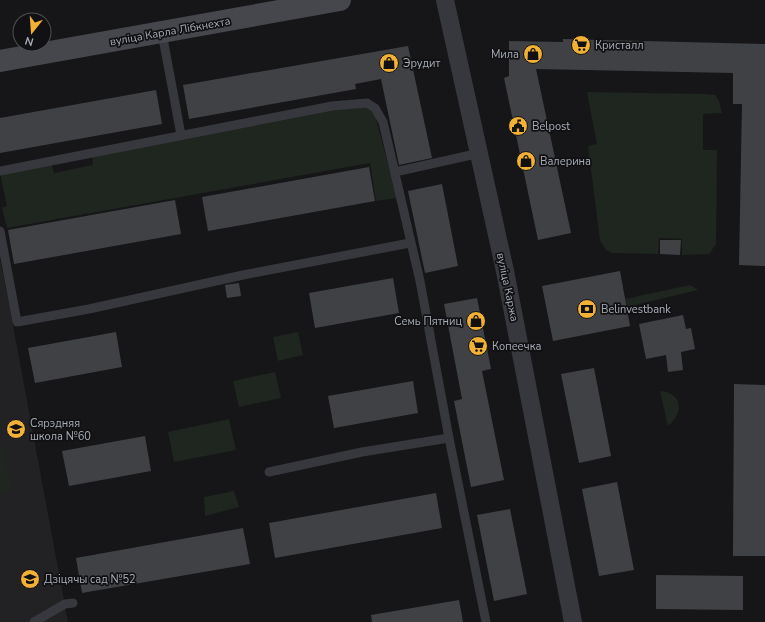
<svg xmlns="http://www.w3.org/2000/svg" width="765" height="622" viewBox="0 0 765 622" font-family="'Nunito Sans',sans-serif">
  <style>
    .built { fill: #222225 }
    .green { fill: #1e261f }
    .building { fill: #404145 }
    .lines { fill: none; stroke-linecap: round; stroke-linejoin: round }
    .lane { stroke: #37383d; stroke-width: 9 }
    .street { stroke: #37383d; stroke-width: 18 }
    .secondary { stroke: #45474d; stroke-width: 22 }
    .labels { text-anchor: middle; stroke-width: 3.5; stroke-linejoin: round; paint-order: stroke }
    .street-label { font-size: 11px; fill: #a8adb8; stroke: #111113 }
    .poi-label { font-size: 11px; fill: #a8adb8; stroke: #111113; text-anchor: start }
  </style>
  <rect width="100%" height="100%" fill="#161618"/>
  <polygon class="built" points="0,259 12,320 68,622 0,622"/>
  <g class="green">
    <polygon points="587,92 704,94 715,95 719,101 722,113 703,114 703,150 717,150 716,244 709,254 682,255 682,239 659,238 658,254 612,253 606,250 600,240 588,146 597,144"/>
    <polygon points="363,106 371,109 375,115 397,198 376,201 370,163 7,228 2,208 7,206 0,173 51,162 54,173 93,165 92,154 331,108"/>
    <polygon points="690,285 698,290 627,307 625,299"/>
    <polygon points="298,332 303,355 278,361 273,337"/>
    <polygon points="275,372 281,398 239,407 233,381"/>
    <path d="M660 391C683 393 684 413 668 426Z"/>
    <polygon points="229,419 236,450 174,462 168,432"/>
    <polygon points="2,445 12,491 0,494 0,446"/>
    <polygon points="234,491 239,507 205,516 204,497"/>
  </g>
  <g class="building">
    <polygon points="563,39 765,44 765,266 739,265 742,104 733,104 733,73 536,69 571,233 538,240 504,78 509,76 509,41 563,42"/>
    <polygon points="408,46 432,158 399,165 381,79 355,84 356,89 189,119 183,85"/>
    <polygon points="156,90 162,124 0,153 0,118"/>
    <polygon points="369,167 375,201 208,231 202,197"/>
    <polygon points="442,184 458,266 425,273 408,191"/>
    <polygon points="175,200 181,234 14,264 8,230"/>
    <polygon points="660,240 681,240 680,255 660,254"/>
    <polygon points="620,271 630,326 553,341 542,286"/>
    <polygon points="393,278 399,313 315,328 309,293"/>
    <polygon points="239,283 241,296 227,298 225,285"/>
    <polygon points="477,298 491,369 482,371 504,480 471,487 454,401 462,399 444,304"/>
    <polygon points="683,315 686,329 691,328 695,349 681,352 683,370 668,372 666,355 646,359 639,324"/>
    <polygon points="116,332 122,367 35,383 28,348"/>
    <polygon points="594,368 611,456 579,463 561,374"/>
    <polygon points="413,381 418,413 334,428 328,396"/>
    <polygon points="734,384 765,385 765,556 733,556"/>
    <polygon points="145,436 151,471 69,486 62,451"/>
    <polygon points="617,482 634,570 599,576 582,489"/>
    <polygon points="436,493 442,528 275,558 269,523"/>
    <polygon points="510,509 527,594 494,601 477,515"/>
    <polygon points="243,528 250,564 82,593 76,558"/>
    <polygon points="656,575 743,576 743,610 656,609"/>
    <polygon points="459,600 463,622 372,622 371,615"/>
  </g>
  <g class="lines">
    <g class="lane">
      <polyline points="162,33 181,135"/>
      <polyline points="0,171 332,106 367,103 375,108 383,122 420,281 449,438 486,622"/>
      <polyline points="395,172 480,153"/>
      <polyline points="0,231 17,322 89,309 243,275 410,243"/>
      <polyline points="269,472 362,452 449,438"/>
      <polyline points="34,622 65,604 73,603"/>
    </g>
    <polyline class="street" points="445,0 505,271 573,622"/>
    <polyline class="secondary" points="0,61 340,0"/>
  </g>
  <defs>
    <symbol id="supermarket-disc" viewBox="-11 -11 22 22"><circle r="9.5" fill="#f2b134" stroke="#111113"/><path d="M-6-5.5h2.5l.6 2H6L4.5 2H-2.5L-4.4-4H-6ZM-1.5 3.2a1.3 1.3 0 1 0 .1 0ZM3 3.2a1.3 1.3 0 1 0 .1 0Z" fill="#111"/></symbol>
    <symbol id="shop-disc" viewBox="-11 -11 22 22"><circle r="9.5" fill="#f2b134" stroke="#111113"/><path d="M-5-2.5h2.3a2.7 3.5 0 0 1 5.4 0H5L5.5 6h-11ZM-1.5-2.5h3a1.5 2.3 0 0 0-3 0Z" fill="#111"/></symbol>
    <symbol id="civic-disc" viewBox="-11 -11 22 22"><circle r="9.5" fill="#f2b134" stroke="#111113"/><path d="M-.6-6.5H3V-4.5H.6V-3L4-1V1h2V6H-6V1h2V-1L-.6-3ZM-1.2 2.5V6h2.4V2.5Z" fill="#111"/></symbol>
    <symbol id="bank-disc" viewBox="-11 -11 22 22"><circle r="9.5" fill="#f2b134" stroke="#111113"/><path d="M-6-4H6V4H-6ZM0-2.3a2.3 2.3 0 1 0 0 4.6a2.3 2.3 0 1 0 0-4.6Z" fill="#111"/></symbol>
    <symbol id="school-disc" viewBox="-11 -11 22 22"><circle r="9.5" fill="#f2b134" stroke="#111113"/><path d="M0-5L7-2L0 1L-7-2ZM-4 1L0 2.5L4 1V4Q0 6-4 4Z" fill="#111"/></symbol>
  </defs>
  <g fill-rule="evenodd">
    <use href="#supermarket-disc" x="570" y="34" width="22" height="22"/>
    <use href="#shop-disc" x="522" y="43" width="22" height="22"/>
    <use href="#shop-disc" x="378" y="52" width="22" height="22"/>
    <use href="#civic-disc" x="507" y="115" width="22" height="22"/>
    <use href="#shop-disc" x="515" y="150" width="22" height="22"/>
    <use href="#bank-disc" x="576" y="298" width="22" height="22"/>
    <use href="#shop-disc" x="465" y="310" width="22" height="22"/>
    <use href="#supermarket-disc" x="467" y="335" width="22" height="22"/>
    <use href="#school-disc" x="5" y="418" width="22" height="22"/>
    <use href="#school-disc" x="19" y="568" width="22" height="22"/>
  </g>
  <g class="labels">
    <g class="street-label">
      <text transform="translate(170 31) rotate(-10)" y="4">вуліца Карла Лібкнехта</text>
      <text transform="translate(508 287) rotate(78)" y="4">вуліца Каржа</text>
    </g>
    <g class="poi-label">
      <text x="595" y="49">Кристалл</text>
      <text x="519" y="58" text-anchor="end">Мила</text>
      <text x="403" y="67">Эрудит</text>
      <text x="532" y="130">Belpost</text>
      <text x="540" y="165">Валерина</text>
      <text x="601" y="313">Belinvestbank</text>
      <text x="462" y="325" text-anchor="end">Семь Пятниц</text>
      <text x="492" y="350">Копеечка</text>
      <text x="30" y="427">Сярэдняя<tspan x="30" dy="13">школа №60</tspan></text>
      <text x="44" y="583">Дзіцячы сад №52</text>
    </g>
  </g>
  <g transform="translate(32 32) rotate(197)"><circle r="19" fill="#111113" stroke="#4d4f55"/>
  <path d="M0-3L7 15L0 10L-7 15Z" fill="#f2b134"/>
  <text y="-6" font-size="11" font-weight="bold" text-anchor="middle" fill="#a8adb8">N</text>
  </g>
</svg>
